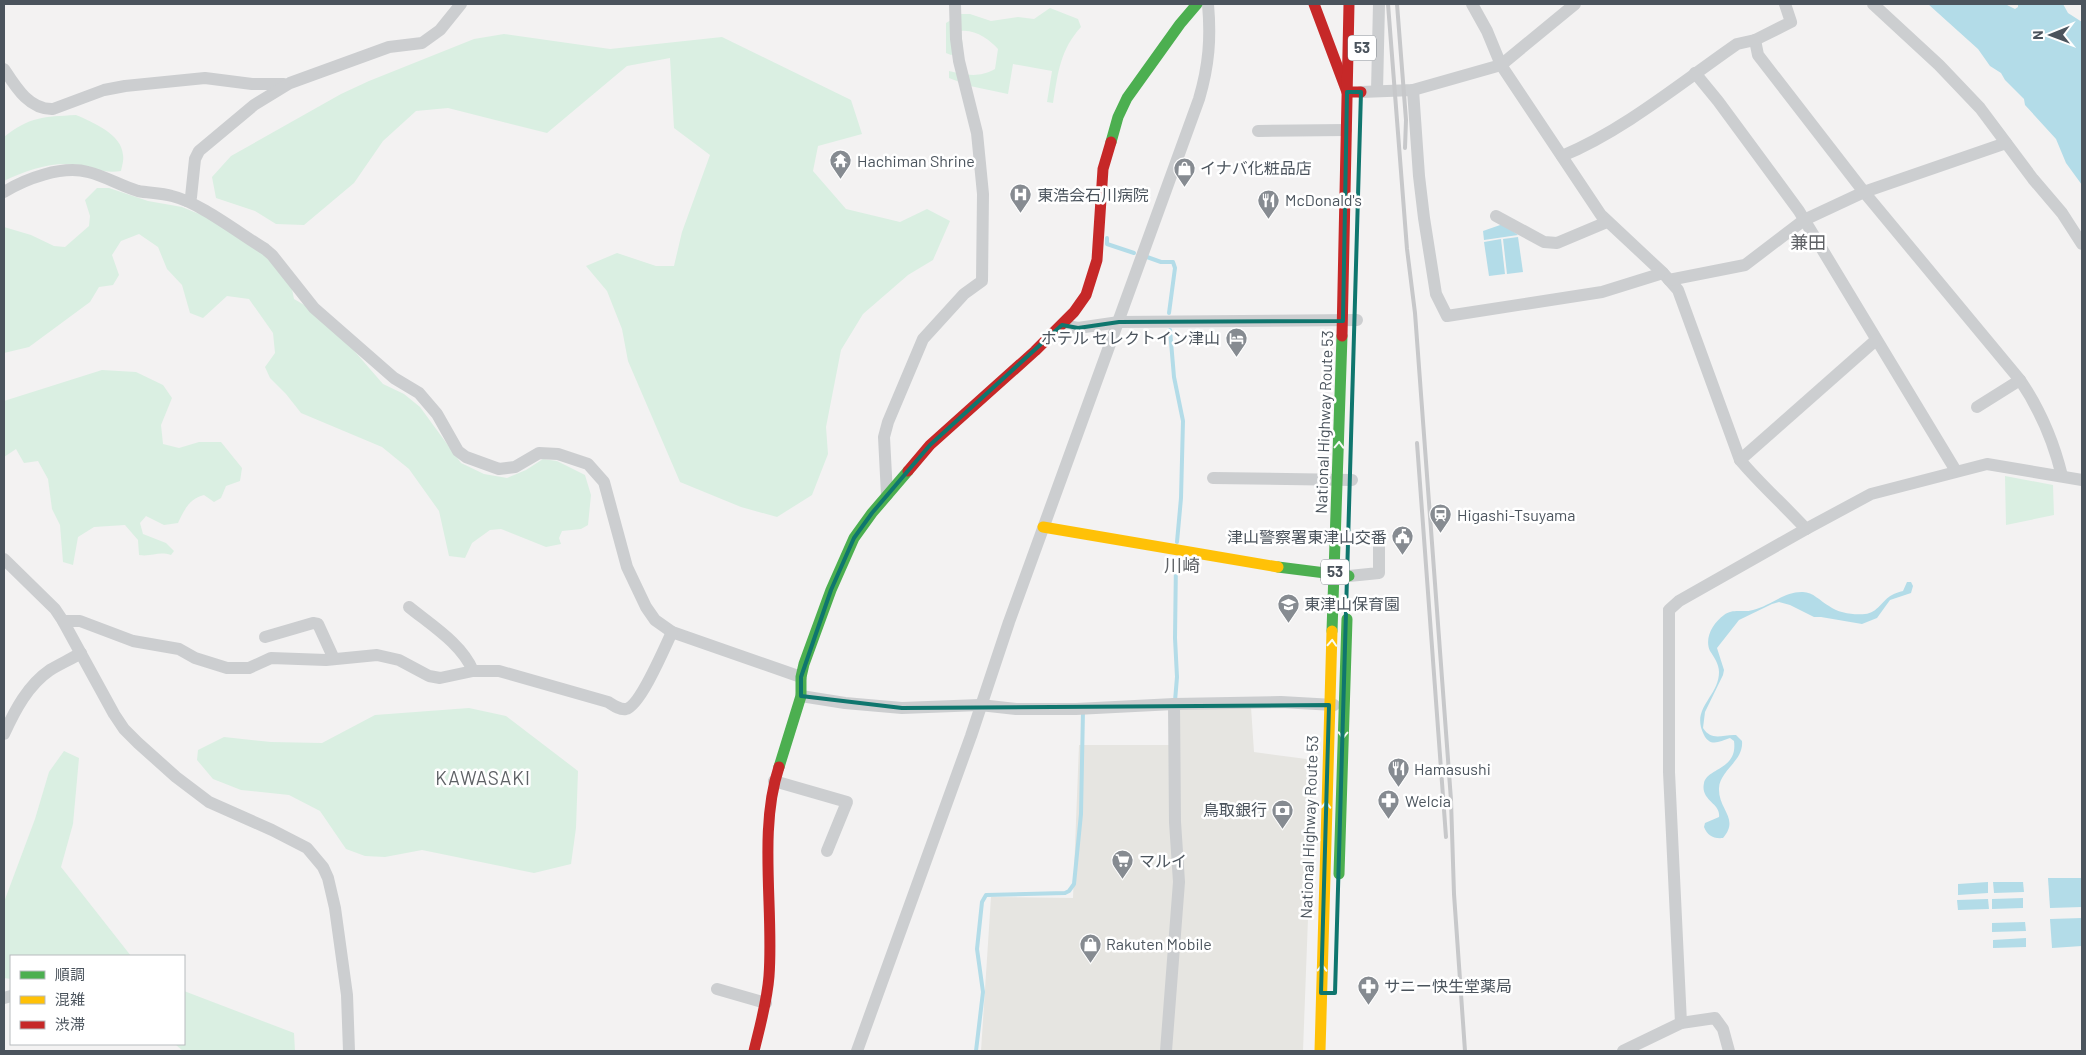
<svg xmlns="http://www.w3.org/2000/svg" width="2086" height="1055" viewBox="0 0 2086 1055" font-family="Barlow,'Noto Sans JP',sans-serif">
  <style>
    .commercial { fill: #e6e5e1 }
    .green { fill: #daefe2 }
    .water { fill: #b3dce8 }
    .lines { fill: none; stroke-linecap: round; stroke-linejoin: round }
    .stream { stroke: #b3dce8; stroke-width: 4 }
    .street { stroke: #ccced0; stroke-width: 12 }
    .fast { stroke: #4caf50; stroke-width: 11 }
    .slow { stroke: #ffc107; stroke-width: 11 }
    .jam { stroke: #c62828; stroke-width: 11 }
    .rail { stroke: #c7c8ca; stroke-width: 4 }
    .oneway { stroke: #f6fbf6 }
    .marked { fill: none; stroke: #0f766e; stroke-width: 4; stroke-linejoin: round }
    .labels { text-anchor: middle; stroke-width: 5; stroke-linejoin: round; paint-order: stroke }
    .shield { fill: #fff; stroke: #81878e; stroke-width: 1 }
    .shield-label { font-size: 15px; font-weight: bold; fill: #4b545d }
    .poi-label { font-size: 16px; fill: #4b545d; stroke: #fff; text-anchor: start }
    .street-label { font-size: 16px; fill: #4b545d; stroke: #fff }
    .neighbourhood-label { font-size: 18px; fill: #5f6266; stroke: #fff }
    .quarter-label { font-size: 19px; letter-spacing: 1px; fill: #5f6266; stroke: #fff }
  </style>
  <rect width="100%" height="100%" fill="#f3f2f2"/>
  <polygon class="commercial" points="1251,707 1254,752 1314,760 1303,1051 981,1051 991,897 1073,898 1079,745 1180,745 1180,708"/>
  <g class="green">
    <path d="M1050 8 1078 19 1081 27C1060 50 1058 73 1053 103L1047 102 1052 71 1013 64 1008 94 970 86 949 78V71C966 75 979 78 995 69L998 49C990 40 975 29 961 31L963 48 951 55 946 53V23L961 14H970L991 21 1018 17 1034 19Z"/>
    <polygon points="504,34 610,49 722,37 851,100 862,134 818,146 813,171 846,209 900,222 927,209 950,221 933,260 908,275 863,314 841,350 826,427 828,454 812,495 777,517 741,507 680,482 628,361 622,329 607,291 586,266 617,253 656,266 674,266 682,232 710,155 674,128 670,58 627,66 547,133 448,108 416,111 383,141 354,183 304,225 276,224 255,211 216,198 212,177 231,156 341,94 369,81 474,39"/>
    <path d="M76 115C92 122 122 134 123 155 124 160 122 166 121 171 104 174 95 168 79 165 53 161 27 170 4 181V137C31 116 43 117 76 115Z"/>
    <polygon points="97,188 109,188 148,201 182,207 209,218 267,255 291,284 294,299 306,306 337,331 383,384 404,394 420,407 461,463 484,474 507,478 526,470 543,459 557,461 585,475 591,495 588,525 581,529 562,531 559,538 561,544 546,547 501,529 490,530 472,543 465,558 449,556 439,511 409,469 382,447 301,413 286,394 270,378 265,367 275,353 273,333 249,299 227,296 203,318 190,313 182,285 167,269 158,247 139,234 121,241 112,255 119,275 113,285 99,287 90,302 29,347 4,353 4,227 31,235 54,246 65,247 89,226 90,216 85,200"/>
    <path d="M102 370 136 372 163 385 172 398 161 425 163 444 179 448 199 442H221L242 468 240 481 226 486 221 498 214 502 204 495C190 498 184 510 178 523L164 525 146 516 140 523 143 534 166 543 174 551 171 555C158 551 152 557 139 555L138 540 125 525 94 527 78 537 73 565 63 562 60 525 52 509 48 479 38 461 24 463 16 449 4 457V401Z"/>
    <polygon points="2005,476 2053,485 2054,515 2006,525"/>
    <polygon points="469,708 506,716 578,771 576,828 571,864 534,873 422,850 385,857 365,856 346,849 320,811 289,795 241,790 213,779 197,760 198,750 224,737 271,742 322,743 375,715"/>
    <polygon points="64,751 79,758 73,824 61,867 131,956 11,956 11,979 4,978 4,902 35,819 49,772"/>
    <polygon points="184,991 294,1033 295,1051 183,1051 175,1044 184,1044"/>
  </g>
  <g class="water">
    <polygon points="1928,4 2005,4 2015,9 2018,7 2018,4 2063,4 2068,13 2082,22 2082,185 2066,163 2056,139 2025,105 2024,99 2005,80 2001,73 1990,66 1978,49"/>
    <polygon points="1503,224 1518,235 1484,240 1483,231"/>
    <polygon points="1518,237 1523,272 1507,274 1503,239"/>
    <polygon points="1501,239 1505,274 1489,276 1484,242"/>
    <path d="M1907 582H1911L1913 586 1911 593 1890 600 1877 618 1862 624 1821 617H1814L1790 605 1779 602 1772 604 1739 620 1717 648 1724 670 1723 675 1705 712 1703 728C1712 742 1723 734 1736 735L1742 741C1744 761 1720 770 1719 788 1718 810 1740 818 1723 838 1713 839 1707 835 1704 827L1705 823 1719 817C1721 803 1700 801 1704 783 1707 768 1738 770 1734 741L1730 738C1719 742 1710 747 1704 735 1690 708 1719 697 1719 672 1719 664 1714 657 1710 651 1704 638 1713 623 1724 615 1733 608 1743 613 1753 610 1770 606 1785 591 1803 592 1813 592 1820 601 1829 606 1838 613 1853 615 1865 614 1878 613 1882 600 1892 595 1895 593 1899 592 1903 591Z"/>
    <polygon points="2048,878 2082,878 2082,907 2050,908"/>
    <polygon points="1988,882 1988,893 1958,895 1958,884"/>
    <polygon points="1993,882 2023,882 2024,892 1994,893"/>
    <polygon points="2023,898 2023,908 1992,909 1992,899"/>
    <polygon points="1988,899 1989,909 1958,910 1957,900"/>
    <polygon points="2082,918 2082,946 2052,948 2050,919"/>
    <polygon points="2025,922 2026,931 1992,932 1992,923"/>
    <polygon points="2026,938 2026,947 1993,948 1993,940"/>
  </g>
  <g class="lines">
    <g class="stream">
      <polyline points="1107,238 1107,244 1134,253"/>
      <polyline points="1147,257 1161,262 1173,262 1175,268 1169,313"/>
      <polyline points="1170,330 1174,377 1183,421 1181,498 1177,542"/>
      <polyline points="1175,701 1177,677 1175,638 1176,560"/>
      <polyline points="976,1051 983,992 977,949 982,902 986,895 1065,893 1069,891 1074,884 1081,814 1083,710"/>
    </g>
    <g class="street">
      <path d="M1472 4 1487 31 1501 65 1601 215 1663 273 1678 290 1740 460C1760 484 1784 505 1806 529"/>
      <polyline points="1873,4 1939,65 1980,108 2033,179 2062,213 2082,244"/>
      <path d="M1755 40 1758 55 1864 192 2020 380C2039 408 2054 443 2062 476"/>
      <path d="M4 69C15 86 29 110 53 109L104 90 125 86 205 78 252 84H284"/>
      <polyline points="1695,73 1718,101 1799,211 1956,471"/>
      <polyline points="1413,90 1419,176 1424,218 1436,294 1447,316 1602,292 1663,273"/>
      <polyline points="1377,91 1379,4"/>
      <polyline points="1361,92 1413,90 1501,65 1575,4"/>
      <polyline points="1258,131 1346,130"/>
      <path d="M1562 156C1623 131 1682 82 1737 44L1755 40 1791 22 1785 4"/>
      <path d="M4 192C25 179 62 165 88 172 105 176 121 186 138 191 149 193 161 193 172 196 199 202 240 234 265 249L272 255 314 308 394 378 419 393 437 414 458 451 466 457 499 469 515 467 539 453 558 454 588 464 604 482 627 567 646 607 655 620 672 632 801 677"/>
      <polyline points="187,201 191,197 195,159 199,151 254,105 290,83 389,47 422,43 440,30 461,4"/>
      <polyline points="1496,216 1544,242 1557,243 1607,222"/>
      <polyline points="1669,280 1745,265 1804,220 1864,192 2006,143"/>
      <polyline points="1062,325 1078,328 1119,322 1357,320"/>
      <polyline points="1977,407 2020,380"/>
      <polyline points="1740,460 1876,340"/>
      <polyline points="1213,478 1352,480"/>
      <polyline points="887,495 884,437 888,422 923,339 964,294 982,281 983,194 977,133 959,61 956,39 955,4"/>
      <polyline points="4,559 55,609 63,621 114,714 124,729 138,743 176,777 209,802 272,830 307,848 323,867 328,878 335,908 347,995 349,1051"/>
      <polyline points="1349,576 1379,573 1379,545"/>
      <path d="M409 607C431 625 462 644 473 671"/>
      <path d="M63 621H80L133 641 179 649 195 658 227 668H249L271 658 326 660 377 655 399 660 429 676 440 678 473 671H499L608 702C613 705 619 710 626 709 640 706 665 647 672 632"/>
      <polyline points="265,637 313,623 318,624 334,659"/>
      <polyline points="801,696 845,703 902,708 980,705 1016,709 1076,709 1174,704 1281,702 1334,705"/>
      <path d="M4 734C15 710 28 685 50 670 60 664 71 659 81 653"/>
      <polyline points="774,781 847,802 827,851"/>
      <polyline points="717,989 766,1003"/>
      <polyline points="4,998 11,996"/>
      <polyline points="1681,1023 1669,772 1669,610 1679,601 1806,529 1871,494 1987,464 2082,480"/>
      <path d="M857 1051 971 736 1009 622 1199 99C1209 65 1211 38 1208 4"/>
      <polyline points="1166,1051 1179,882 1175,822 1174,704"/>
      <polyline points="1623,1051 1681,1023 1715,1018 1723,1029 1729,1051"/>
    </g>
    <g class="fast">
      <polyline points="1111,142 1118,117 1127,98 1180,24 1197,4"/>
      <polyline points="1278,567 1349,576"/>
      <polyline points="1332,631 1342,336"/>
      <polyline points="779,767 801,696 801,677 804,664 831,590 854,538 872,513 908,471"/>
      <polyline points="1339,874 1347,619"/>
    </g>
    <g class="slow">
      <polyline points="1043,527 1278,567"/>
      <polyline points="1320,1051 1332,631"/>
    </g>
    <g class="jam">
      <polyline points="1314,4 1347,92 1361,92"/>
      <polyline points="1342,336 1349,4"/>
      <polyline points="908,471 930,445 1035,351 1074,312 1086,295 1097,260 1103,169 1111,142"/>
      <path d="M754 1051C760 1026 767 1002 769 976 774 910 758 830 779 767"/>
    </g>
    <g class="rail">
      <polyline points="1388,4 1407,249 1415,313 1451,800 1454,894 1465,1051"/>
      <polyline points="1397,4 1406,120 1405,148"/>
      <polyline points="1417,443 1446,837"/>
    </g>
  </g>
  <defs><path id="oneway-chevron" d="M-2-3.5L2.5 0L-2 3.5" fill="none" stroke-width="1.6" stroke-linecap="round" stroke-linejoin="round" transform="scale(1.25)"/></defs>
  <g class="oneway">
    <use href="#oneway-chevron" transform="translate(1339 445) rotate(-88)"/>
    <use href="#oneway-chevron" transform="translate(1332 643) rotate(-87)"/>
    <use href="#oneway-chevron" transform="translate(1343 735) rotate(92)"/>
    <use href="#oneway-chevron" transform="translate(1326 805) rotate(-88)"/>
    <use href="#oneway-chevron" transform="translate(1322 968) rotate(-89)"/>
  </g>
  <path class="marked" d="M1347 92H1361L1335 993H1321L1329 705 902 708 801 696V677L831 590 854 538 872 513 930 445 1062 325 1078 328 1119 322 1343 321Z"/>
  <defs>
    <symbol id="temple-pin" viewBox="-11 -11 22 30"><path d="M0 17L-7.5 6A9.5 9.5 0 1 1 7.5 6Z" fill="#868b91" stroke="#fff"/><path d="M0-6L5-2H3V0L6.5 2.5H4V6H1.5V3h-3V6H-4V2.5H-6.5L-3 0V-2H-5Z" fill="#fff"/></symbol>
    <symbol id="shop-pin" viewBox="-11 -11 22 30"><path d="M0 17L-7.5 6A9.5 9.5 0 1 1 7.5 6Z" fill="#868b91" stroke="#fff"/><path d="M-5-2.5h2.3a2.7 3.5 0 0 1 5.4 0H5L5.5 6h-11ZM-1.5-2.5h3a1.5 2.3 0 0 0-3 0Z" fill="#fff"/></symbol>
    <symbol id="hospital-pin" viewBox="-11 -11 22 30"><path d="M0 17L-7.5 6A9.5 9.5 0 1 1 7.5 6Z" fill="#868b91" stroke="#fff"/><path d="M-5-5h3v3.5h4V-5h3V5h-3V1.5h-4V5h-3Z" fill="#fff"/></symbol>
    <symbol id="restaurant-pin" viewBox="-11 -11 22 30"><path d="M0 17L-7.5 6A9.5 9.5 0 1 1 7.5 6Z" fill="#868b91" stroke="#fff"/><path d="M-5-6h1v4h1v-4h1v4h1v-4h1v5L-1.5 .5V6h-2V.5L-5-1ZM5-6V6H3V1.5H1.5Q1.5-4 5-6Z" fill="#fff"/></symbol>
    <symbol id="hotel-pin" viewBox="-11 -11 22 30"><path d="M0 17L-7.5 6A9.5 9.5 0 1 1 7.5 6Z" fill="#868b91" stroke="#fff"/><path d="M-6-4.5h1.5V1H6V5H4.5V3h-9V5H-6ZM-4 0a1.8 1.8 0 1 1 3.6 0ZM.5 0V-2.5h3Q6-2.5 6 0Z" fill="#fff"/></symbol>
    <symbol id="station-pin" viewBox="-11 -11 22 30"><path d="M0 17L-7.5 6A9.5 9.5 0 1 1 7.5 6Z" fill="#868b91" stroke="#fff"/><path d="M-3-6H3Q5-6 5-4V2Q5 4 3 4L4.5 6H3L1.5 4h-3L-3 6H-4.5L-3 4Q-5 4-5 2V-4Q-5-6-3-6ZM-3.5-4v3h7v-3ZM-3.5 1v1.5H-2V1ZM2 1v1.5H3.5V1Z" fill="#fff"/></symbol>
    <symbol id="civic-pin" viewBox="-11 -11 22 30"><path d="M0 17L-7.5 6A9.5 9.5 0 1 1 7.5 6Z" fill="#868b91" stroke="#fff"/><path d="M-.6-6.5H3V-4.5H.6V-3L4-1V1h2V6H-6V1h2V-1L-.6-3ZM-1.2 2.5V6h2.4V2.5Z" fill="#fff"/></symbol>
    <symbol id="school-pin" viewBox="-11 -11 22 30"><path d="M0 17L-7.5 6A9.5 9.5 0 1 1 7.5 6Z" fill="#868b91" stroke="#fff"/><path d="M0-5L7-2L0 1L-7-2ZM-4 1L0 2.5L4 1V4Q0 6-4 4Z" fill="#fff"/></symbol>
    <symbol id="pharmacy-pin" viewBox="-11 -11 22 30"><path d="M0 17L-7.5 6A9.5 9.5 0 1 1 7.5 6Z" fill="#868b91" stroke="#fff"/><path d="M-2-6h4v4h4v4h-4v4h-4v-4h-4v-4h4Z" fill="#fff"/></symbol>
    <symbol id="bank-pin" viewBox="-11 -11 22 30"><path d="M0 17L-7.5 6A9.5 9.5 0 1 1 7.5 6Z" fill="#868b91" stroke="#fff"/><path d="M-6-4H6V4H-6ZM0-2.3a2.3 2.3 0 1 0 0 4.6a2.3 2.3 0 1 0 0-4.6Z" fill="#fff"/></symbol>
    <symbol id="supermarket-pin" viewBox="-11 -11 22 30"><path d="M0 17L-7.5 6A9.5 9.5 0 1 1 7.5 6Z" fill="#868b91" stroke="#fff"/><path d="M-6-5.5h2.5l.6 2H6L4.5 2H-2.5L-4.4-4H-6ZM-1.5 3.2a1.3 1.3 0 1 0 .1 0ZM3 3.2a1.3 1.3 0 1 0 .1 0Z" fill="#fff"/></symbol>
  </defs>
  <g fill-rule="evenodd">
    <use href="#temple-pin" x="828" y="148" width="25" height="34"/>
    <use href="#shop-pin" x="1172" y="156" width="25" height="34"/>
    <use href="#hospital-pin" x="1008" y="182" width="25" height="34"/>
    <use href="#restaurant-pin" x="1256" y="188" width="25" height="34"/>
    <use href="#hotel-pin" x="1224" y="326" width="25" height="34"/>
    <use href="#station-pin" x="1428" y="502" width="25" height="34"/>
    <use href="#civic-pin" x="1390" y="524" width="25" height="34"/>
    <use href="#school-pin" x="1276" y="592" width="25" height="34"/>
    <use href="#restaurant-pin" x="1386" y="756" width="25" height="34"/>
    <use href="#pharmacy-pin" x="1376" y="788" width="25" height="34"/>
    <use href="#bank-pin" x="1270" y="798" width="25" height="34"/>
    <use href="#supermarket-pin" x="1110" y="848" width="25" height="34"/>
    <use href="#shop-pin" x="1078" y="932" width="25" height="34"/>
    <use href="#pharmacy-pin" x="1356" y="974" width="25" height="34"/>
  </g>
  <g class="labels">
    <g class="shield">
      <rect x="1348" y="35.5" width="28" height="25" rx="4"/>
      <rect x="1321" y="559.5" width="28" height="25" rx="4"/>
    </g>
    <g class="shield-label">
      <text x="1362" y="53">53</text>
      <text x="1335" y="577">53</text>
    </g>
    <g class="poi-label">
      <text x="857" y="167">Hachiman Shrine</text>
      <text x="1200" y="174">イナバ化粧品店</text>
      <text x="1037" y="201">東浩会石川病院</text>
      <text x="1285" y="206">McDonald's</text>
      <text x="1220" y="344" text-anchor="end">ホテル セレクトイン津山</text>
      <text x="1457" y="521">Higashi-Tsuyama</text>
      <text x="1387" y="543" text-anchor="end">津山警察署東津山交番</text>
      <text x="1304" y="610">東津山保育園</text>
      <text x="1414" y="775">Hamasushi</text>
      <text x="1405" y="807">Welcia</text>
      <text x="1267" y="816" text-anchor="end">鳥取銀行</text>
      <text x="1139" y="867">マルイ</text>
      <text x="1106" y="950">Rakuten Mobile</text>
      <text x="1384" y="992">サニー快生堂薬局</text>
    </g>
    <g class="street-label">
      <text transform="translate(1324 422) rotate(-88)" y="6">National Highway Route 53</text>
      <text transform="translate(1309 827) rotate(-88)" y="6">National Highway Route 53</text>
    </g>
    <g class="neighbourhood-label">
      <text x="1808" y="249">兼田</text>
      <text x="1182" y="572">川崎</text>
    </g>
    <g class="quarter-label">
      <text x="483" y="785">KAWASAKI</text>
    </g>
  </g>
  <rect width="2086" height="1055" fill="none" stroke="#4b545d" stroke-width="10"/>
  <rect x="10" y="955" width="175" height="90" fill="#ffffff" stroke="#b7bbbe"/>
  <rect x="20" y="971" width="25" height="8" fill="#4caf50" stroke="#b7bbbe"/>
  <text x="55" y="980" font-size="15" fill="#4b545d">順調</text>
  <rect x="20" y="996" width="25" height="8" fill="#ffc107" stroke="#b7bbbe"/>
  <text x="55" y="1005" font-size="15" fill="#4b545d">混雑</text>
  <rect x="20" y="1021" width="25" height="8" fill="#c62828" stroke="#b7bbbe"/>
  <text x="55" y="1030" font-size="15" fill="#4b545d">渋滞</text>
  <g transform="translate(2051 35) rotate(269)" stroke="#ffffff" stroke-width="4" paint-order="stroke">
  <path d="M0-4L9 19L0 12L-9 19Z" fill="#4b545d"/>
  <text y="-8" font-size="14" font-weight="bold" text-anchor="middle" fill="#4b545d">N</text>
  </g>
</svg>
